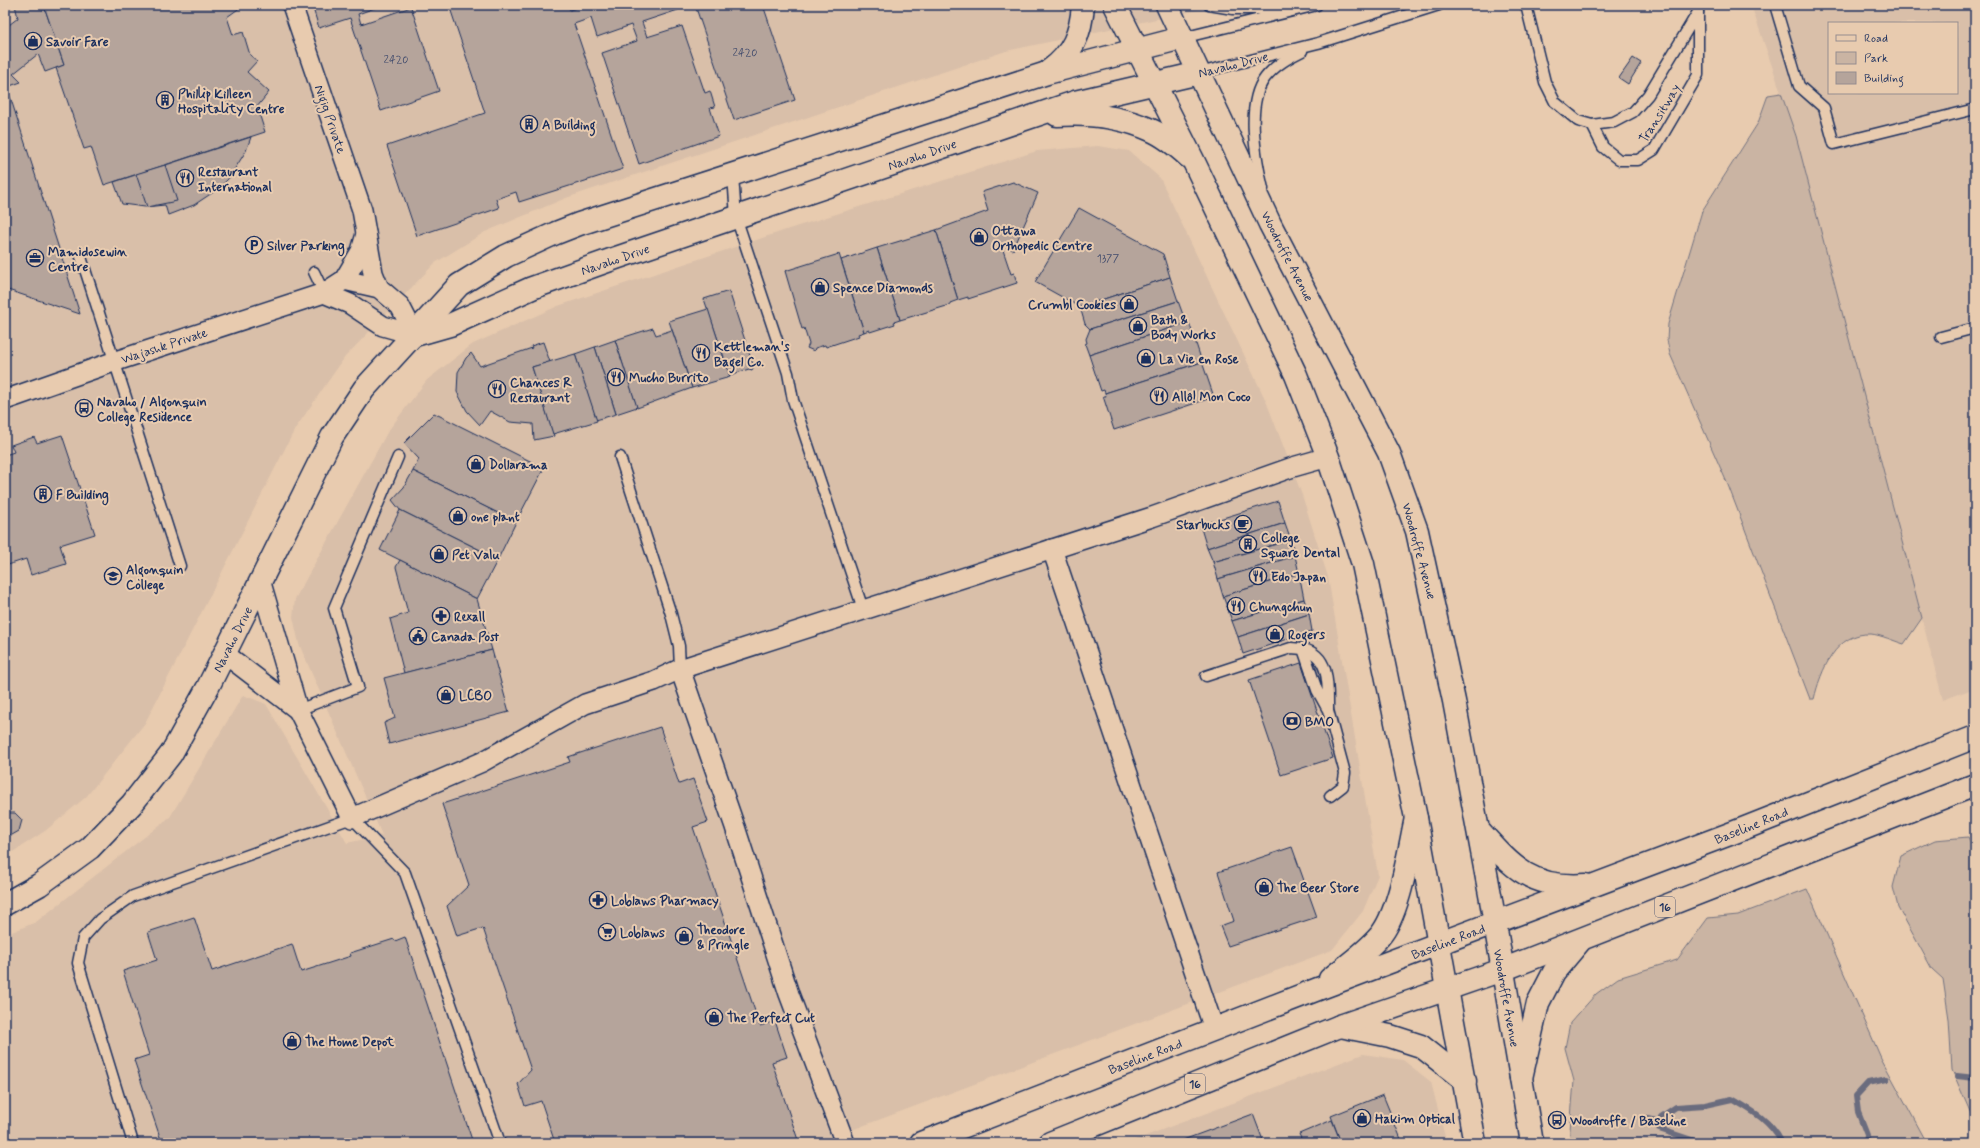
<svg xmlns="http://www.w3.org/2000/svg" width="1980" height="1148" viewBox="0 0 1980 1148" font-family="Mynerve,sans-serif">
  <style>
    .built { fill: #d9bfa9; fill-rule: evenodd }
    .green { fill: #cab4a3; stroke: #727280 }
    .lines { fill: none; stroke-linecap: round; stroke-linejoin: round }
    .stream { stroke: #6b6c7e; stroke-width: 6 }
    .building { fill: #b5a49b; stroke: #1b2f5e }
    .lane-casing { stroke: #1b2f5e; stroke-width: 13 }
    .street-casing { stroke: #1b2f5e; stroke-width: 22 }
    .secondary-casing { stroke: #1b2f5e; stroke-width: 25 }
    .primary-casing { stroke: #1b2f5e; stroke-width: 25 }
    .lane { stroke: #e8cbaf; stroke-width: 10 }
    .street { stroke: #e8cbaf; stroke-width: 19 }
    .secondary { stroke: #e8cbaf; stroke-width: 22 }
    .primary { stroke: #e8cbaf; stroke-width: 22 }
    .labels { text-anchor: middle; stroke-width: 4; stroke-linejoin: round; paint-order: stroke }
    .number-label { font-size: 11px; fill: #424c6d }
    .shield { fill: #e8cbaf; stroke: #585e76; stroke-width: 1 }
    .shield-label { font-size: 12px; font-weight: bold; fill: #1b2f5e }
    .poi-label { font-size: 13px; font-weight: bold; fill: #1b2f5e; stroke: #e8cbaf; text-anchor: start }
    .street-label { font-size: 13px; fill: #1b2f5e; stroke: #e8cbaf }
  </style>
  <rect width="100%" height="100%" fill="#e8cbaf"/>
  <filter id="ink" filterUnits="userSpaceOnUse"><feTurbulence type="fractalNoise" baseFrequency=".025" numOctaves="2"/><feDisplacementMap in="SourceGraphic" scale="8" xChannelSelector="R" yChannelSelector="G"/><feConvolveMatrix kernelMatrix="1 2 1 2 8 2 1 2 1" color-interpolation-filters="sRGB"/></filter>
  <g filter="url(#ink)">
    <g class="built">
      <polygon points="5,5 1222,5 1006,51 566,198 485,232 435,263 345,357 295,429 145,723 86,797 45,831 5,857"/>
      <path d="M1751 5H1975V688L1943 700 1796 136ZM1829 23H1957V93H1829Z"/>
      <polygon points="1098,146 1129,151 1160,178 1266,401 1302,495 1328,577 1378,875 1363,911 1332,950 817,1143 5,1143 5,935 36,922 170,817 243,695 266,704 347,843 382,835 299,644 293,617 295,599 388,431 427,380 473,344 558,306 795,227 1037,151"/>
      <polygon points="1363,1054 1403,1060 1431,1082 1445,1137 1434,1143 1127,1143"/>
    </g>
    <g class="green">
      <path d="M1781 93 1796 136 1922 618 1904 644C1894 641 1881 635 1871 634 1836 632 1821 670 1814 699H1810L1728 485 1670 354 1667 340 1668 324 1702 211 1758 123 1768 95Z"/>
      <polygon points="1968,837 1975,851 1975,1123 1952,1070 1949,1019 1943,979 1932,969 1898,907 1893,887 1901,856 1935,840"/>
      <polygon points="1807,889 1881,1058 1927,1143 1569,1143 1574,1081 1565,1048 1570,1023 1596,994 1618,978 1677,960 1708,918 1738,915"/>
    </g>
    <g class="lines">
      <g class="stream">
        <polyline points="1957,1076 1975,1078"/>
        <polyline points="1645,1118 1660,1122"/>
        <path d="M1692 1143V1140L1659 1129 1661 1117 1676 1107 1705 1105 1732 1099C1753 1111 1771 1121 1782 1143"/>
        <polyline points="1866,1143 1867,1135 1858,1112 1856,1096 1868,1083 1887,1079"/>
      </g>
    </g>
    <g class="building">
      <polygon points="15,5 40,5 42,10 45,9 64,65 45,72 38,54 13,74 21,82 7,87 80,314 5,289 5,28 18,18"/>
      <polygon points="56,5 240,5 241,7 227,17 233,35 243,32 250,55 257,61 247,72 269,92 257,107 265,132 104,185 91,147 84,149 56,68 64,65 45,9"/>
      <polygon points="312,5 383,5 358,14 361,24 411,7 439,91 381,111 350,18 319,28"/>
      <polygon points="449,5 568,5 570,10 586,5 676,5 678,10 642,22 647,37 682,26 705,93 710,91 715,107 710,108 719,136 639,164 602,53 637,41 631,25 597,37 591,18 574,24 623,169 519,202 516,192 496,199 499,208 417,236 387,146 485,113"/>
      <polygon points="695,5 763,5 795,100 734,120"/>
      <polygon points="1633,58 1641,63 1628,84 1619,78"/>
      <polygon points="251,137 246,151 229,178 218,189 194,205 168,215 165,205 145,207 122,204 114,182"/>
      <polygon points="165,165 177,201 147,207 136,174"/>
      <polygon points="1013,182 1038,193 1013,250 1001,244 1011,274 1014,273 1017,283 968,299 968,297 958,300 936,230 988,211 982,192"/>
      <polygon points="1079,208 1163,254 1170,277 1080,307 1035,282"/>
      <polygon points="936,230 958,300 950,303 950,305 900,320 877,248"/>
      <polygon points="877,248 900,320 894,322 895,324 870,332 869,330 864,332 841,260"/>
      <polygon points="839,254 864,332 858,334 859,336 826,347 825,345 815,348 814,351 807,348 809,344 804,328 802,329 785,271"/>
      <polygon points="1170,277 1178,301 1090,329 1085,324 1080,307"/>
      <polygon points="729,291 752,362 755,364 752,370 749,369 730,375 704,299"/>
      <polygon points="1178,301 1186,323 1089,355 1085,344 1087,343 1086,339 1090,329"/>
      <polygon points="708,309 730,377 692,388 669,321"/>
      <polygon points="1189,322 1202,362 1105,393 1104,390 1101,391 1089,355"/>
      <polygon points="653,328 656,335 672,330 692,388 637,408 615,340"/>
      <polygon points="615,340 637,407 616,414 595,347"/>
      <polygon points="543,342 550,362 532,367 554,436 534,440 533,424 510,422 490,411 480,425 467,411 457,392 458,372 466,358 471,353 480,366 532,348 531,346"/>
      <polygon points="595,347 616,414 596,420 575,354"/>
      <polygon points="575,354 597,421 553,434 532,367"/>
      <polygon points="1202,362 1214,397 1114,430 1103,396 1106,396 1105,393"/>
      <polygon points="434,413 544,468 516,522 413,471 419,459 404,443"/>
      <polygon points="62,435 95,534 60,545 66,564 31,575 26,559 5,566 5,455 14,452 11,445 34,437 37,443"/>
      <polygon points="413,471 516,522 498,559 400,510 392,500 404,487"/>
      <polygon points="1278,501 1285,523 1207,548 1200,525"/>
      <polygon points="400,510 498,559 477,599 380,550"/>
      <polygon points="1285,523 1291,540 1213,562 1207,548"/>
      <polygon points="1291,540 1295,556 1218,579 1213,562"/>
      <polygon points="1295,556 1299,573 1223,596 1218,579"/>
      <polygon points="400,560 477,599 492,650 404,673 390,619 408,613 396,567"/>
      <polygon points="1299,573 1304,599 1232,621 1223,596"/>
      <polygon points="1304,599 1309,614 1238,637 1232,621"/>
      <polygon points="1309,614 1312,631 1243,654 1238,637"/>
      <polygon points="492,650 509,712 389,744 384,723 395,718 384,678"/>
      <polygon points="1317,662 1323,680 1309,685 1306,672 1303,667"/>
      <polygon points="1301,663 1333,758 1281,775 1249,680"/>
      <polygon points="660,727 679,784 693,779 708,822 693,827 760,1026 775,1021 787,1057 772,1062 799,1143 555,1143 541,1101 525,1106 518,1084 531,1070 483,928 457,936 447,906 469,885 442,804 570,762 568,757"/>
      <polygon points="5,811 6,813 15,813 22,820 19,831 12,835 5,833"/>
      <polygon points="1292,847 1317,917 1228,946 1220,926 1234,921 1218,872"/>
      <polygon points="194,917 212,971 292,944 301,972 351,956 350,953 394,939 395,941 405,937 473,1143 162,1143 134,1060 149,1055 123,971 157,960 148,932"/>
      <polygon points="1383,1095 1401,1139 1391,1143 1341,1143 1331,1116"/>
      <polygon points="1253,1114 1264,1143 1175,1143"/>
      <polygon points="1332,1120 1341,1143 1303,1143 1299,1134"/>
    </g>
    <g class="lines">
      <defs>
        <g id="lane">
          <polyline points="1209,5 1233,9 1283,9"/>
          <polyline points="1526,5 1545,82 1555,102 1578,121 1592,125 1614,122 1633,112 1648,95 1698,12 1697,5"/>
          <polyline points="1775,5 1799,86 1824,108 1834,144 1975,109"/>
          <polyline points="1182,38 1317,5"/>
          <polyline points="1199,73 1318,43 1439,5"/>
          <polyline points="1592,125 1603,147 1619,160 1638,160 1654,150 1698,75 1698,12"/>
          <polyline points="733,175 736,217 788,373 793,400 863,609"/>
          <path d="M1263 189C1256 159 1245 104 1265 78 1275 65 1288 58 1302 51"/>
          <polyline points="81,257 180,566"/>
          <polyline points="314,272 324,293"/>
          <polyline points="1941,337 1975,328"/>
          <polyline points="620,457 671,614 679,646 680,669"/>
          <path d="M1303 649C1330 655 1328 685 1328 708"/>
          <polyline points="1206,676 1291,648 1303,649 1317,690 1328,710 1345,773 1343,786 1330,796"/>
          <polyline points="298,710 358,687 334,608 398,457"/>
          <polyline points="133,1143 78,963 83,938 100,919 133,896 352,818 405,873 500,1143"/>
        </g>
        <g id="street">
          <polyline points="292,5 362,210 373,273 379,288"/>
          <polyline points="344,280 379,288 400,306 415,335"/>
          <polyline points="324,293 350,304 383,326 415,335"/>
          <polyline points="5,400 116,361 324,293 344,280 361,251 366,234"/>
          <polyline points="1052,549 1214,1029"/>
          <polyline points="261,583 298,710 352,818 482,762 585,704 654,681 680,669 1152,517 1293,467 1328,457"/>
          <polyline points="225,654 298,710"/>
          <polyline points="680,669 735,827 789,994 845,1143"/>
        </g>
        <g id="secondary">
          <polyline points="1115,5 1193,160 1296,375 1328,457 1363,564 1416,818 1475,1143"/>
          <polyline points="1167,5 1270,224 1389,453 1417,531 1454,701 1491,900 1532,1143"/>
          <path d="M1049 71C1073 54 1081 33 1083 5"/>
          <path d="M1057 115C1088 113 1122 117 1151 130 1165 136 1178 147 1189 157"/>
          <polyline points="415,335 450,325 532,288 616,258 1075,102 1199,73"/>
          <polyline points="5,904 39,885 90,848 132,804 171,754 208,687 332,437 364,389 459,285 506,256 556,233 579,224 1047,73 1182,38"/>
        </g>
        <g id="primary">
          <path d="M1479 830C1513 868 1531 889 1586 885"/>
          <path d="M1330 979C1346 966 1365 953 1379 937 1400 914 1409 849 1416 818"/>
          <polyline points="1340,1026 1390,1036 1421,1046 1465,1081"/>
          <polyline points="1521,1078 1538,1003 1554,972 1580,941"/>
          <polyline points="921,1143 1318,989 1735,832 1975,737"/>
          <polyline points="1050,1143 1340,1026 1502,970 1975,785"/>
        </g>
      </defs>
      <use href="#lane" class="lane-casing"/>
      <use href="#street" class="street-casing"/>
      <use href="#secondary" class="secondary-casing"/>
      <use href="#primary" class="primary-casing"/>
      <use href="#lane" class="lane"/>
      <use href="#street" class="street"/>
      <use href="#secondary" class="secondary"/>
      <use href="#primary" class="primary"/>
    </g>
  </g>
  <defs>
    <symbol id="shop-ring" viewBox="-11 -11 22 22"><circle r="9.5" fill="#e8cbaf" stroke="#1b2f5e" stroke-width="1.5"/><path d="M-5-2.5h2.3a2.7 3.5 0 0 1 5.4 0H5L5.5 6h-11ZM-1.5-2.5h3a1.5 2.3 0 0 0-3 0Z" fill="#1b2f5e"/></symbol>
    <symbol id="building-ring" viewBox="-11 -11 22 22"><circle r="9.5" fill="#e8cbaf" stroke="#1b2f5e" stroke-width="1.5"/><path d="M-4-6H4V6H1V3H-1V6H-4ZM-2.5-4.3h1.7v1.8h-1.7ZM.8-4.3h1.7v1.8H.8ZM-2.5-1h1.7V.8h-1.7ZM.8-1h1.7V.8H.8Z" fill="#1b2f5e"/></symbol>
    <symbol id="restaurant-ring" viewBox="-11 -11 22 22"><circle r="9.5" fill="#e8cbaf" stroke="#1b2f5e" stroke-width="1.5"/><path d="M-5-6h1v4h1v-4h1v4h1v-4h1v5L-1.5 .5V6h-2V.5L-5-1ZM5-6V6H3V1.5H1.5Q1.5-4 5-6Z" fill="#1b2f5e"/></symbol>
    <symbol id="parking-ring" viewBox="-11 -11 22 22"><circle r="9.5" fill="#e8cbaf" stroke="#1b2f5e" stroke-width="1.5"/><path d="M-3.5-5.5H1a3.5 3.5 0 0 1 0 7H-1V5.5H-3.5ZM-1-3.4V-.6H.8a1.4 1.4 0 0 0 0-2.8Z" fill="#1b2f5e"/></symbol>
    <symbol id="office-ring" viewBox="-11 -11 22 22"><circle r="9.5" fill="#e8cbaf" stroke="#1b2f5e" stroke-width="1.5"/><path d="M-6-3h4V-5.5h4V-3h4V5H-6ZM-1-4.5V-3h2v-1.5ZM-6 0V1H6V0Z" fill="#1b2f5e"/></symbol>
    <symbol id="bus-ring" viewBox="-11 -11 22 22"><circle r="9.5" fill="#e8cbaf" stroke="#1b2f5e" stroke-width="1.5"/><path d="M-5-6H5V4H4V6H2V4H-2V6H-4V4H-5ZM-3.5-4V0h7V-4ZM-3.5 1.2v1.5H-2V1.2ZM2 1.2v1.5H3.5V1.2Z" fill="#1b2f5e"/></symbol>
    <symbol id="cafe-ring" viewBox="-11 -11 22 22"><circle r="9.5" fill="#e8cbaf" stroke="#1b2f5e" stroke-width="1.5"/><path d="M-5.5-4.5H6V0H3Q3 3.5 0 3.5H-2.5Q-5.5 3.5-5.5 0ZM3-3.2v2h1.7v-2ZM-6 4.5H4V6H-6Z" fill="#1b2f5e"/></symbol>
    <symbol id="university-ring" viewBox="-11 -11 22 22"><circle r="9.5" fill="#e8cbaf" stroke="#1b2f5e" stroke-width="1.5"/><path d="M0-5L7-2L0 1L-7-2ZM-4 1L0 2.5L4 1V4Q0 6-4 4Z" fill="#1b2f5e"/></symbol>
    <symbol id="pharmacy-ring" viewBox="-11 -11 22 22"><circle r="9.5" fill="#e8cbaf" stroke="#1b2f5e" stroke-width="1.5"/><path d="M-2-6h4v4h4v4h-4v4h-4v-4h-4v-4h4Z" fill="#1b2f5e"/></symbol>
    <symbol id="civic-ring" viewBox="-11 -11 22 22"><circle r="9.5" fill="#e8cbaf" stroke="#1b2f5e" stroke-width="1.5"/><path d="M-.6-6.5H3V-4.5H.6V-3L4-1V1h2V6H-6V1h2V-1L-.6-3ZM-1.2 2.5V6h2.4V2.5Z" fill="#1b2f5e"/></symbol>
    <symbol id="bank-ring" viewBox="-11 -11 22 22"><circle r="9.5" fill="#e8cbaf" stroke="#1b2f5e" stroke-width="1.5"/><path d="M-6-4H6V4H-6ZM0-2.3a2.3 2.3 0 1 0 0 4.6a2.3 2.3 0 1 0 0-4.6Z" fill="#1b2f5e"/></symbol>
    <symbol id="supermarket-ring" viewBox="-11 -11 22 22"><circle r="9.5" fill="#e8cbaf" stroke="#1b2f5e" stroke-width="1.5"/><path d="M-6-5.5h2.5l.6 2H6L4.5 2H-2.5L-4.4-4H-6ZM-1.5 3.2a1.3 1.3 0 1 0 .1 0ZM3 3.2a1.3 1.3 0 1 0 .1 0Z" fill="#1b2f5e"/></symbol>
  </defs>
  <g fill-rule="evenodd">
    <use href="#shop-ring" x="23" y="31" width="20" height="20"/>
    <use href="#building-ring" x="155" y="90" width="20" height="20"/>
    <use href="#building-ring" x="519" y="114" width="20" height="20"/>
    <use href="#restaurant-ring" x="175" y="168" width="20" height="20"/>
    <use href="#shop-ring" x="969" y="227" width="20" height="20"/>
    <use href="#parking-ring" x="244" y="235" width="20" height="20"/>
    <use href="#office-ring" x="25" y="248" width="20" height="20"/>
    <use href="#shop-ring" x="810" y="277" width="20" height="20"/>
    <use href="#shop-ring" x="1119" y="294" width="20" height="20"/>
    <use href="#shop-ring" x="1128" y="316" width="20" height="20"/>
    <use href="#restaurant-ring" x="691" y="343" width="20" height="20"/>
    <use href="#shop-ring" x="1136" y="348" width="20" height="20"/>
    <use href="#restaurant-ring" x="606" y="367" width="20" height="20"/>
    <use href="#restaurant-ring" x="487" y="379" width="20" height="20"/>
    <use href="#restaurant-ring" x="1149" y="386" width="20" height="20"/>
    <use href="#bus-ring" x="74" y="398" width="20" height="20"/>
    <use href="#shop-ring" x="466" y="454" width="20" height="20"/>
    <use href="#building-ring" x="33" y="484" width="20" height="20"/>
    <use href="#shop-ring" x="448" y="506" width="20" height="20"/>
    <use href="#cafe-ring" x="1233" y="514" width="20" height="20"/>
    <use href="#building-ring" x="1238" y="534" width="20" height="20"/>
    <use href="#shop-ring" x="429" y="544" width="20" height="20"/>
    <use href="#university-ring" x="103" y="566" width="20" height="20"/>
    <use href="#restaurant-ring" x="1248" y="566" width="20" height="20"/>
    <use href="#restaurant-ring" x="1226" y="596" width="20" height="20"/>
    <use href="#pharmacy-ring" x="431" y="606" width="20" height="20"/>
    <use href="#shop-ring" x="1265" y="624" width="20" height="20"/>
    <use href="#civic-ring" x="408" y="626" width="20" height="20"/>
    <use href="#shop-ring" x="436" y="685" width="20" height="20"/>
    <use href="#bank-ring" x="1282" y="711" width="20" height="20"/>
    <use href="#shop-ring" x="1254" y="877" width="20" height="20"/>
    <use href="#pharmacy-ring" x="588" y="890" width="20" height="20"/>
    <use href="#supermarket-ring" x="597" y="922" width="20" height="20"/>
    <use href="#shop-ring" x="674" y="926" width="20" height="20"/>
    <use href="#shop-ring" x="704" y="1007" width="20" height="20"/>
    <use href="#shop-ring" x="282" y="1031" width="20" height="20"/>
    <use href="#shop-ring" x="1352" y="1108" width="20" height="20"/>
    <use href="#bus-ring" x="1547" y="1110" width="20" height="20"/>
  </g>
  <g class="labels">
    <g class="number-label">
      <text x="745" y="56">2420</text>
      <text x="396" y="63">2420</text>
      <text x="1108" y="262">1377</text>
    </g>
    <g class="shield">
      <rect x="1655" y="897" width="20" height="20" rx="3"/>
      <rect x="1185" y="1074" width="20" height="20" rx="3"/>
    </g>
    <g class="shield-label">
      <text x="1665" y="911">16</text>
      <text x="1195" y="1088">16</text>
    </g>
    <g class="poi-label">
      <text x="46" y="46">Savoir Fare</text>
      <text x="178" y="98">Phillip Killeen<tspan x="178" dy="15">Hospitality Centre</tspan></text>
      <text x="542" y="129">A Building</text>
      <text x="198" y="176">Restaurant<tspan x="198" dy="15">International</tspan></text>
      <text x="992" y="235">Ottawa<tspan x="992" dy="15">Orthopedic Centre</tspan></text>
      <text x="267" y="250">Silver Parking</text>
      <text x="48" y="256">Mamidosewin<tspan x="48" dy="15">Centre</tspan></text>
      <text x="833" y="292">Spence Diamonds</text>
      <text x="1116" y="309" text-anchor="end">Crumbl Cookies</text>
      <text x="1151" y="324">Bath &amp;<tspan x="1151" dy="15">Body Works</tspan></text>
      <text x="714" y="351">Kettleman's<tspan x="714" dy="15">Bagel Co.</tspan></text>
      <text x="1159" y="363">La Vie en Rose</text>
      <text x="629" y="382">Mucho Burrito</text>
      <text x="510" y="387">Chances R<tspan x="510" dy="15">Restaurant</tspan></text>
      <text x="1172" y="401">Allô! Mon Coco</text>
      <text x="97" y="406">Navaho / Algonquin<tspan x="97" dy="15">College Residence</tspan></text>
      <text x="489" y="469">Dollarama</text>
      <text x="56" y="499">F Building</text>
      <text x="471" y="521">one plant</text>
      <text x="1230" y="529" text-anchor="end">Starbucks</text>
      <text x="1261" y="542">College<tspan x="1261" dy="15">Square Dental</tspan></text>
      <text x="452" y="559">Pet Valu</text>
      <text x="126" y="574">Algonquin<tspan x="126" dy="15">College</tspan></text>
      <text x="1271" y="581">Edo Japan</text>
      <text x="1249" y="611">Chungchun</text>
      <text x="454" y="621">Rexall</text>
      <text x="1288" y="639">Rogers</text>
      <text x="431" y="641">Canada Post</text>
      <text x="459" y="700">LCBO</text>
      <text x="1305" y="726">BMO</text>
      <text x="1277" y="892">The Beer Store</text>
      <text x="611" y="905">Loblaws Pharmacy</text>
      <text x="697" y="934">Theodore<tspan x="697" dy="15">&amp; Pringle</tspan></text>
      <text x="620" y="937">Loblaws</text>
      <text x="727" y="1022">The Perfect Cut</text>
      <text x="305" y="1046">The Home Depot</text>
      <text x="1375" y="1123">Hakim Optical</text>
      <text x="1570" y="1125">Woodroffe / Baseline</text>
    </g>
    <g class="street-label">
      <text transform="translate(1233 64) rotate(-14)" y="5">Navaho Drive</text>
      <text transform="translate(1659 113) rotate(-58)" y="5">Transitway</text>
      <text transform="translate(331 119) rotate(71)" y="5">Nigig Private</text>
      <text transform="translate(922 154) rotate(-19)" y="5">Navaho Drive</text>
      <text transform="translate(1288 256) rotate(63)" y="5">Woodroffe Avenue</text>
      <text transform="translate(615 259) rotate(-19)" y="5">Navaho Drive</text>
      <text transform="translate(164 345) rotate(-18)" y="5">Wajashk Private</text>
      <text transform="translate(1420 551) rotate(75)" y="5">Woodroffe Avenue</text>
      <text transform="translate(232 639) rotate(-63)" y="5">Navaho Drive</text>
      <text transform="translate(1751 825) rotate(-22)" y="5">Baseline Road</text>
      <text transform="translate(1448 941) rotate(-21)" y="5">Baseline Road</text>
      <text transform="translate(1507 998) rotate(80)" y="5">Woodroffe Avenue</text>
      <text transform="translate(1145 1056) rotate(-21)" y="5">Baseline Road</text>
    </g>
  </g>
  <rect width="1980" height="1148" fill="none" stroke="#e8cbaf" stroke-width="20"/>
  <rect x="10" y="10" width="1960" height="1128" fill="none" stroke="#1b2f5e" stroke-width="1.5" filter="url(#ink)"/>
  <rect x="1828" y="22" width="130" height="72" fill="#e8cbaf" stroke="#968d8f"/>
  <rect x="1836" y="35" width="20" height="6" fill="#e8cbaf" stroke="#968d8f"/>
  <text x="1864" y="42" font-size="12" fill="#1b2f5e">Road</text>
  <rect x="1836" y="52" width="20" height="12" fill="#cab4a3" stroke="#968d8f"/>
  <text x="1864" y="62" font-size="12" fill="#1b2f5e">Park</text>
  <rect x="1836" y="72" width="20" height="12" fill="#b5a49b" stroke="#968d8f"/>
  <text x="1864" y="82" font-size="12" fill="#1b2f5e">Building</text>
</svg>
